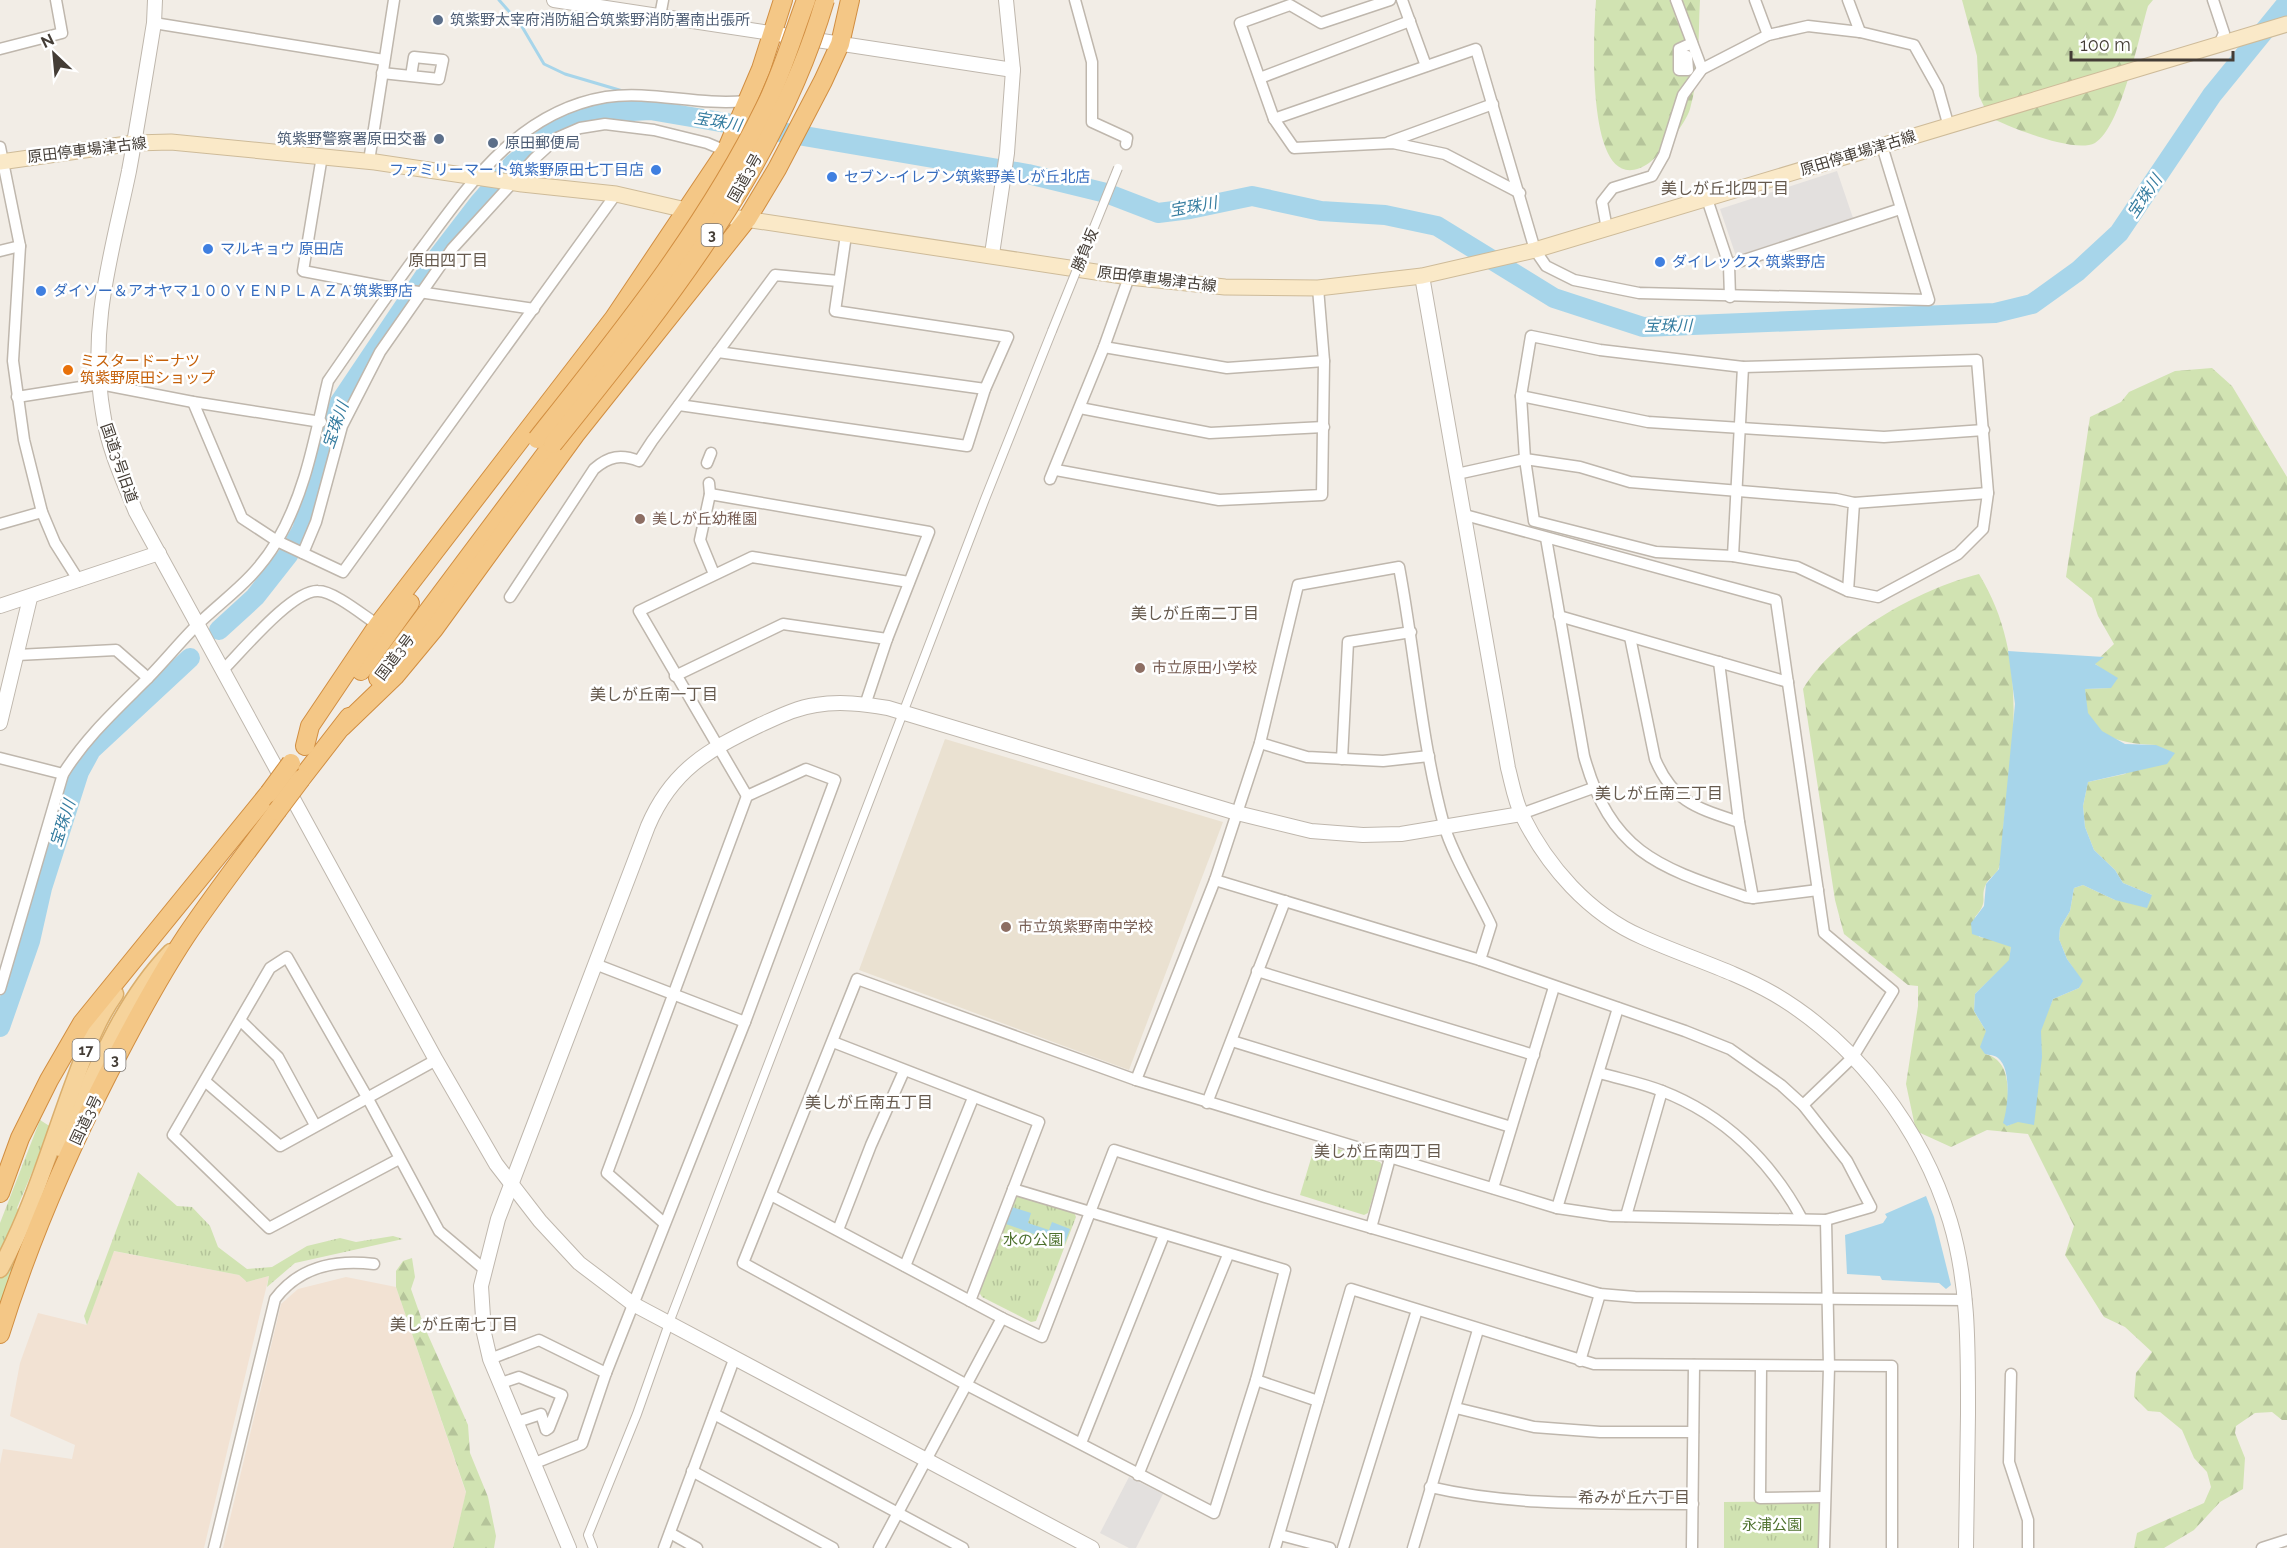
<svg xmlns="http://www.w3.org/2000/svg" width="2287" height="1548" viewBox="0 0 2287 1548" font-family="Raleway,'Noto Sans JP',sans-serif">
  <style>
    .commercial { fill: #f2e2d3 }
    .education { fill: #eae1d1 }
    .grass { fill: url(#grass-tufts) }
    .forest { fill: url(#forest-firs) }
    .parking { fill: #e3e0de }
    .water { fill: #a7d5ea }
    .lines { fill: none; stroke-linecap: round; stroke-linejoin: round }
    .stream { stroke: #a7d5ea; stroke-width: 3 }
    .river { stroke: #a7d5ea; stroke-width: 20 }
    .pedestrian-casing { stroke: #bfb7ad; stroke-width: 10 }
    .minor-casing { stroke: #bfb7ad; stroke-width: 13 }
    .tertiary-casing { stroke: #bfb7ad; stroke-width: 16 }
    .secondary-casing { stroke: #cebb99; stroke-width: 17 }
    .primary-casing { stroke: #daae6c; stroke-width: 19 }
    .trunk-casing { stroke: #d18e41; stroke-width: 20 }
    .pedestrian { stroke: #fff; stroke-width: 8 }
    .minor { stroke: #fff; stroke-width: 10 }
    .tertiary { stroke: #fff; stroke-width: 14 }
    .secondary { stroke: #fae9c8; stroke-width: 15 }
    .primary { stroke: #f6d39b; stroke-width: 16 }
    .trunk { stroke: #f4c786; stroke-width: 18 }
    .pedestrian-bridge-casing { stroke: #bfb7ad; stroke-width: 10; stroke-linecap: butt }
    .trunk-bridge-casing { stroke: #d18e41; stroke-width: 20; stroke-linecap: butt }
    .pedestrian-bridge { stroke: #fff; stroke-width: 8 }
    .trunk-bridge { stroke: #f4c786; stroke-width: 18 }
    .service-dot { fill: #5c6f8a; stroke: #fff; stroke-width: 2 }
    .shop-dot { fill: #3f7fe0; stroke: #fff; stroke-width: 2 }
    .food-dot { fill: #e8710a; stroke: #fff; stroke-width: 2 }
    .education-dot { fill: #8d6e63; stroke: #fff; stroke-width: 2 }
    .labels { text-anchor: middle; stroke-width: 5; stroke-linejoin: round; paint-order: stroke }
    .shield { fill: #fff; stroke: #7c7772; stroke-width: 1.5 }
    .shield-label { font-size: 14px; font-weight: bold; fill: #443d36 }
    .service-label { font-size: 15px; fill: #4e5e75; stroke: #fff; text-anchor: start }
    .street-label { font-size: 15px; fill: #443d36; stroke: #fff }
    .shop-label { font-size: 15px; fill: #366cbe; stroke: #fff; text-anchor: start }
    .food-label { font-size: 15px; fill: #c56008; stroke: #fff; text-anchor: start }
    .education-label { font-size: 15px; fill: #785e54; stroke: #fff; text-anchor: start }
    .park-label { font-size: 15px; fill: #4e712e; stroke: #fff }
    .water-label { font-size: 16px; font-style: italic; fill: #367da0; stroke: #fff }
    .neighbourhood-label { font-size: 16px; fill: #665a4e; stroke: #fff }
  </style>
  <defs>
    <pattern id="grass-tufts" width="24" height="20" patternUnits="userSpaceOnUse" patternTransform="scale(1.5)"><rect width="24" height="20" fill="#d1e3b2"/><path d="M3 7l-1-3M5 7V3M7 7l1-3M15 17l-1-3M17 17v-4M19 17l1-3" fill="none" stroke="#b5c49a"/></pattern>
    <pattern id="forest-firs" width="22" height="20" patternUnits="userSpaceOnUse" patternTransform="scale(1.5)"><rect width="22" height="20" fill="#d1e3b2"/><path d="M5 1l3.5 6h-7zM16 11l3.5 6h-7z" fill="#b5c49a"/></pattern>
  </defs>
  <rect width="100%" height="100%" fill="#f2ede6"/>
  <g class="commercial">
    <polygon points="113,1251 239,1275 247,1282 269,1276 204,1548 0,1548 0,1464 3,1449 72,1459 75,1445 10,1416 20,1363 38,1313 87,1325"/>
    <polygon points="346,1277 396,1287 466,1493 453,1548 223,1548 281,1304 298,1289"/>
  </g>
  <polygon class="education" points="945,739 1223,822 1129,1070 859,970"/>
  <g class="grass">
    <polygon points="40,1120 51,1127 17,1208 30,1220 0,1306 0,1223"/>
    <polygon points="1316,1142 1380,1162 1382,1165 1368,1213 1364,1215 1300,1195"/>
    <polygon points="138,1172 177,1206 192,1207 210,1226 218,1247 247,1269 272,1267 307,1246 340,1238 356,1242 393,1236 403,1239 295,1263 267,1287 269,1276 247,1282 239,1275 114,1251 87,1325 84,1316"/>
    <polygon points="1019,1196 1074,1212 1076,1217 1036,1321 1031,1322 982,1297 979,1292 1014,1198"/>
    <polygon points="1817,1501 1820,1505 1820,1548 1724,1548 1724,1502"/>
  </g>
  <g class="forest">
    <path d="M1596 0H1700C1698 36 1700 74 1690 109 1685 125 1662 153 1649 163 1583 208 1594 29 1596 0Z"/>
    <path d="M1962 0H2153L2148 6C2139 36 2121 128 2095 143 2074 154 2010 127 1989 117L1979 96 1977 56Z"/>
    <path d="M2212 368 2232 386 2287 477V1420H2282L2272 1412 2255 1413 2236 1426 2235 1433 2245 1458 2243 1489 2220 1502 2194 1530 2164 1548H2134L2137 1533 2204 1503 2211 1487 2207 1472 2194 1458 2182 1430 2160 1412 2148 1411 2134 1397 2136 1373 2152 1352 2125 1327 2104 1317 2065 1255 2074 1226 2028 1134 1987 1130 1951 1147 1916 1131 1906 1084 1918 1006V986L1908 985 1844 934 1835 900 1803 689C1836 635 1919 589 1979 574 2026 651 2015 735 2004 820 2003 832 2003 861 1998 870 1995 875 1988 879 1986 884 1979 899 1990 900 1975 917L1979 937 1993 939 2011 946 2010 960 1975 994 1974 1011 1986 1031 1985 1054C2015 1061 2007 1100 2007 1126 2049 1110 2037 1065 2041 1030 2043 1019 2049 1009 2053 999L2079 988 2082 981 2067 959 2059 939 2060 928 2070 911 2074 888 2083 885 2115 900 2152 895 2123 883 2115 870 2094 850 2085 827 2083 806 2088 782 2125 774 2156 745C2131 744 2098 741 2087 713 2085 706 2085 696 2084 689L2111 688 2106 672 2094 663 2114 644 2098 616 2092 598 2066 577 2090 417 2121 402 2129 392 2175 371Z"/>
    <polygon points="412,1258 415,1277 411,1289 424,1326 468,1425 470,1453 488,1497 496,1536 494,1548 453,1548 466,1492 396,1287 396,1271 403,1261"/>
  </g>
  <g class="parking">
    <polygon points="1837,171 1853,218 1736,256 1720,209"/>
    <polygon points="1129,1477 1163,1494 1136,1548 1129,1548 1100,1533"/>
  </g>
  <g class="water">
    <path d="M2008 651 2104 657 2095 664 2118 678 2111 688 2085 689 2088 713 2102 731 2125 744 2156 745 2175 753 2167 764 2088 782 2083 806 2085 827 2094 850 2115 870 2123 883 2152 895 2147 908 2115 900 2083 885 2074 888 2070 911 2060 928 2059 939 2067 959 2083 981 2079 988 2053 999 2041 1031 2042 1057 2034 1125 2018 1122 2007 1126 2003 1123C2008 1108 2012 1069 1998 1058 1995 1055 1989 1055 1985 1054L1980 1047 1986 1031 1974 1011 1975 994 2009 960 2011 947 1972 934 1971 923 1984 906 1986 884 1999 869 2015 704Z"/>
    <polygon points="1926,1196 1934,1217 1951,1285 1946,1289 1939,1283 1882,1280 1880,1276 1847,1274 1845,1235 1883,1223 1887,1217 1885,1214"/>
    <polygon points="1012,1207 1031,1213 1028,1223 1049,1230 1052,1222 1070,1229 1064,1245 1006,1224"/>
  </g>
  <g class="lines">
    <g class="stream">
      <polyline points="499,0 521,25 544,64 565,74 626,92"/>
      <polyline points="632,99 639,109"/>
    </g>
    <g class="river">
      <polyline points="219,630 255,597 288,555 302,530 340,402 436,259 479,203 513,164 561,125 597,113 650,110 1028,174 1106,193 1158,213 1190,209 1252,196 1321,211 1385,215 1437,226 1554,298 1643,327 1995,313 2032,304 2078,271 2119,233 2212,95 2287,3"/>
      <polyline points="0,1027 30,941 42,888 79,772 91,750 190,658"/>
    </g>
    <defs>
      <polyline id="pedestrian" points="593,1548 588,1535 637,1414 672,1315 985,499 1052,331"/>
      <g id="minor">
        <polyline points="1075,0 1092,62 1092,122 1127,138 1126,144"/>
        <polyline points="1390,0 1321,23 1290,5 1240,23 1274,119 1294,148 1393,143 1445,154 1520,193"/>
        <polyline points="1402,0 1426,66"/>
        <polyline points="1676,0 1702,69"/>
        <polyline points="1755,0 1768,35"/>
        <polyline points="1848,0 1860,32"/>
        <polyline points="2213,0 2224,33 2219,45"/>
        <polyline points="660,16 663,0"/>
        <polyline points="154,23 384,60"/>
        <polyline points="0,49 62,33 56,0"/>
        <polyline points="1679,56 1687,56 1688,70 1679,70 1679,49 1692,43"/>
        <polyline points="382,73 439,79 443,60 414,57 411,76"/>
        <polyline points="1260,78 1410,21"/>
        <polyline points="1274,119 1476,49 1535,250 1546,266 1574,280 1639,293 1929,300 1882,146"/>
        <polyline points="1389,142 1493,104"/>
        <polyline points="0,147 20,246 13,361 24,440 42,512 55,543 79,581"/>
        <polyline points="322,156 303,271 392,288 534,309"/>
        <polyline points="369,161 394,0"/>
        <polyline points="1707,199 1729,265 1730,297"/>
        <polyline points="1607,229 1602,202 1613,188 1652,176 1664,155 1683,95 1702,69 1768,35 1808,26 1860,32 1914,45 1938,88 1949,127"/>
        <polyline points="0,251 20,246"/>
        <polyline points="1729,265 1900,209"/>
        <polygon points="1531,336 1600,350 1743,367 1977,360 1988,493 1983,529 1958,554 1878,597 1848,591 1797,567 1733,556 1656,552 1534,521 1525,459 1521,396"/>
        <polyline points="1104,347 1227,368 1324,361"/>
        <polyline points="718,352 985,389"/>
        <polyline points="1521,396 1648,422 1884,437 1984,430"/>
        <polyline points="17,397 100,384 193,402 321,422"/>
        <polyline points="193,402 242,518 277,541 343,572 616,194"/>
        <polyline points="679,405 967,446 985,389 1008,337 835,311 846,235"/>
        <polyline points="1080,408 1210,433 1324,427"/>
        <polyline points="707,463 711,453"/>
        <polyline points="1056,470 1219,500 1322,495 1324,361 1318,288"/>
        <polyline points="1457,474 1525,459 1580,467 1630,482 1836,499 1854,503 1848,591"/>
        <polyline points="1050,479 1104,347 1129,277"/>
        <polyline points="709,483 710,494 700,540 714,574"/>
        <polyline points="710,494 929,532 887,639 865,705"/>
        <polyline points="1854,503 1988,493"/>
        <polyline points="1465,515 1776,600 1824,933 1893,991 1853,1057 1803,1105"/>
        <polyline points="0,524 42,512"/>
        <path d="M1546 538 1584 756C1611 853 1658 867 1746 897L1753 898 1818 890"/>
        <polyline points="303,553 316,522 342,426 380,352 452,249 534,159 557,138 580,128 605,124 654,130 707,143 726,151"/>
        <polyline points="1733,556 1743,367"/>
        <path d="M510 597 594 469C609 456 621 454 639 461L652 441 775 275 838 281"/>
        <polyline points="1559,616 1788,682"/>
        <path d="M1630 637 1655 759C1673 802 1697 808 1739 822"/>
        <polyline points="17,655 116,650 148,678"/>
        <polyline points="1719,662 1739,822 1753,898"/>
        <path d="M223 670C242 651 292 590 318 591 334 591 364 616 378 625"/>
        <polyline points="675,676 783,624 887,639"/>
        <polyline points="1260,743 1307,757 1383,761 1429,756"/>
        <polyline points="0,758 63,774"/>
        <polyline points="1342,759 1348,642 1411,632"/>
        <polyline points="747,796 639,611 752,557 909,582"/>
        <polyline points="1521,814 1593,788"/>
        <polyline points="595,964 745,1022"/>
        <polyline points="1257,971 1534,1055"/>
        <path d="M0 989 63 774C86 737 116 710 147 679 164 662 179 643 196 626 227 596 254 580 277 541 306 492 315 435 328 381 360 335 391 289 425 244 473 179 521 111 606 97 651 90 698 106 746 101"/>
        <polyline points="241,1021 278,1057 315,1125"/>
        <polyline points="1232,1041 1511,1127"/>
        <polyline points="833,1042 1039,1122 970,1301"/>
        <path d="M1600 1073C1620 1079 1642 1083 1662 1091 1724 1115 1771 1161 1802 1219"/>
        <path d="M1136 1080 1215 880 1260 743 1298 585 1399 567C1415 652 1421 741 1444 825 1452 854 1478 897 1491 925L1480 960"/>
        <polyline points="206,1082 280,1146 436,1060"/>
        <polyline points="1207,1103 1285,901"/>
        <polyline points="399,1159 269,1228 173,1135 270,968 287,957 367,1097 439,1231 484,1269"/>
        <polyline points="1493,1188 1554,987"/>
        <polyline points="1013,1189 1285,1270 1256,1380 1214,1513 967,1385 743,1263 857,979 1136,1080 1557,1208 1611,1216 1826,1220 1871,1207 1847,1161 1803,1105 1781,1085 1730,1049 1685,1031 1480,960 1215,880"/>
        <polyline points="771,1195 1002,1318 1042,1337 1114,1150 1265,1197 1600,1294 1635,1297 1966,1300"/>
        <polyline points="1557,1208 1618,1008"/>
        <polyline points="1626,1216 1662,1091"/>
        <polyline points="1371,1228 1390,1158"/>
        <polyline points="838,1230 871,1145 904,1071"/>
        <polyline points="905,1266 973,1098"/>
        <polyline points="490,1359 539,1340 606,1373"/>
        <polyline points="1580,1361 1600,1294"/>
        <polyline points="1761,1366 1760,1498 1824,1497"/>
        <polyline points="2011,1374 2009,1462 2028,1520 2028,1548"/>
        <polyline points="1256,1380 1318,1401"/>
        <polyline points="501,1383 519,1377 562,1395 549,1428 546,1430 541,1414 517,1422"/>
        <polyline points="1456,1408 1534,1427 1600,1432 1693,1432"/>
        <polyline points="714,1414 963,1548"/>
        <polyline points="1081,1443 1164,1235"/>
        <polyline points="535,1463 582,1444 606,1373 745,1022 835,780 806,769 747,796 607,1173 664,1223"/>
        <polyline points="692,1471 833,1548"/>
        <polyline points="1138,1475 1228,1255"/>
        <path d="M1430 1487C1516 1507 1604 1503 1693 1504"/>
        <polyline points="670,1533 697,1548"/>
        <polyline points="1280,1535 1330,1548"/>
        <path d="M214 1548 275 1299C299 1267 334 1259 374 1264"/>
        <polyline points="664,1548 735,1357"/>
        <polyline points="879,1548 1002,1318"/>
        <polyline points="1275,1548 1351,1289 1594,1364 1892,1366 1892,1548"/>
        <polyline points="1343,1548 1417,1310"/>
        <polyline points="1413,1548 1478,1330"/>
        <polyline points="1692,1548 1694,1365"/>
        <polyline points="1824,1548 1829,1367 1826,1220"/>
        <polyline points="2262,1548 2287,1540"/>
      </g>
      <g id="tertiary">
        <path d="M155 0 154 23C146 72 138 122 129 171 112 253 88 327 103 413 108 448 123 480 136 512L436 1060 496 1164 540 1221 579 1263 633 1304 1092 1548"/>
        <polyline points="554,0 1013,70"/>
        <polyline points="992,254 1007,153 1013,70 1006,0"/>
        <path d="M1422 276 1508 768C1512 783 1515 801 1522 815 1547 866 1589 914 1642 937 1686 957 1732 970 1774 994 1857 1043 1922 1129 1950 1221 1969 1284 1968 1349 1968 1414 1967 1458 1967 1503 1966 1548"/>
        <polyline points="0,606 159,553"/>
        <polyline points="0,723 30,598"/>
        <path d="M569 1548 490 1359 484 1333 481 1286 498 1219 648 826C672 770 708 750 760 725 778 717 795 708 816 705 840 701 864 704 888 708L1237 813 1311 831 1363 835 1401 834 1521 814"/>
      </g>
      <polyline id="secondary" points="0,162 134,143 171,142 375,162 522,184 616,194 686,210 1129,277 1225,287 1318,288 1422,276 1535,250 2287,24"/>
      <g id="primary">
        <path d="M60 1148C92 1082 119 1005 171 952"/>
        <path d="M0 1269C32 1211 50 1147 73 1085 85 1053 95 1022 115 994"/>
      </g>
      <g id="trunk">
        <polyline points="361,671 410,603"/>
        <polyline points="378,678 553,444"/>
        <polyline points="342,727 395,676 434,629 575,435 747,219 777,169 823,81 840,44 850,0"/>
        <polyline points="305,746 310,726 378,625 614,318 726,151 761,69 783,0"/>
        <polyline points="301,779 349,717"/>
        <polyline points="0,1193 20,1138 49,1080 82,1023 269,793"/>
        <path d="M0 1334C28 1244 65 1158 108 1074 132 1027 157 980 186 936 215 893 247 852 277 811"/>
      </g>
    </defs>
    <use href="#pedestrian" class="pedestrian-casing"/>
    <use href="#minor" class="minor-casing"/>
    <use href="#tertiary" class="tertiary-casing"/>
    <use href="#secondary" class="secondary-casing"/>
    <use href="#primary" class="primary-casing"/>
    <use href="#trunk" class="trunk-casing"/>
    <use href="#pedestrian" class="pedestrian"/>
    <use href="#minor" class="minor"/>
    <use href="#tertiary" class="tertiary"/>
    <use href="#secondary" class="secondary"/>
    <use href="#primary" class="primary"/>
    <use href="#trunk" class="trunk"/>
    <defs>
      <polyline id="pedestrian-bridge" points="1052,331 1118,168"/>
      <g id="trunk-bridge">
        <path d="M537 439C620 334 706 228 765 107 782 73 793 35 806 0"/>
        <path d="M553 444C661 309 776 169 825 0"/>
        <polyline points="269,793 291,763"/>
        <polyline points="277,811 301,779"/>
      </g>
    </defs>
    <use href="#pedestrian-bridge" class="pedestrian-bridge-casing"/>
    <use href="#trunk-bridge" class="trunk-bridge-casing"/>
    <use href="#pedestrian-bridge" class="pedestrian-bridge"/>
    <use href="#trunk-bridge" class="trunk-bridge"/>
  </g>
  <g class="service-dot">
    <circle cx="438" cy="20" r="6"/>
    <circle cx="439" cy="139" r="6"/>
    <circle cx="493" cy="143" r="6"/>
  </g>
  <g class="shop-dot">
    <circle cx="656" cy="170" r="6"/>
    <circle cx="832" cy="177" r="6"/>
    <circle cx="208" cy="249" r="6"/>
    <circle cx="1660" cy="262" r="6"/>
    <circle cx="41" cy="291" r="6"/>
  </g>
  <circle class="food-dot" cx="68" cy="370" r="6"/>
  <g class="education-dot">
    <circle cx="640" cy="519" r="6"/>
    <circle cx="1140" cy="668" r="6"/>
    <circle cx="1006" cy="927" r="6"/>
  </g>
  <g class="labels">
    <g class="shield">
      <rect x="701.5" y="224" width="21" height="22" rx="4.5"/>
      <rect x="72.5" y="1039" width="27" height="22" rx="4.5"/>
      <rect x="104.5" y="1049" width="21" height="22" rx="4.5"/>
    </g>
    <g class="shield-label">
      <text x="712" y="240">3</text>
      <text x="86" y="1055">17</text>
      <text x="115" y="1065">3</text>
    </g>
    <g class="service-label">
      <text x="450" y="25">筑紫野太宰府消防組合筑紫野消防署南出張所</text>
      <text x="427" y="144" text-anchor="end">筑紫野警察署原田交番</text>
      <text x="505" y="148">原田郵便局</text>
    </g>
    <g class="street-label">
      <text transform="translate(87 150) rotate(-7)" y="5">原田停車場津古線</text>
      <text transform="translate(1858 153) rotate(-17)" y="5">原田停車場津古線</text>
      <text transform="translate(745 178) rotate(-61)" y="5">国道3号</text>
      <text transform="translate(1085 250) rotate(-68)" y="5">勝負坂</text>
      <text transform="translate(1157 279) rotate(7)" y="5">原田停車場津古線</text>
      <text transform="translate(119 463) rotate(71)" y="5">国道3号旧道</text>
      <text transform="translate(395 657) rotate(-53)" y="5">国道3号</text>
      <text transform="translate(86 1120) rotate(-65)" y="5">国道3号</text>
    </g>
    <g class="shop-label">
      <text x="644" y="175" text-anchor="end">ファミリーマート筑紫野原田七丁目店</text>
      <text x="844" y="182">セブン-イレブン筑紫野美しが丘北店</text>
      <text x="220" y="254">マルキョウ 原田店</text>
      <text x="1672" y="267">ダイレックス 筑紫野店</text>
      <text x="53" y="296">ダイソー＆アオヤマ１００ＹＥＮＰＬＡＺＡ筑紫野店</text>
    </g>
    <g class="food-label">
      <text x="80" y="366">ミスタードーナツ<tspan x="80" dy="17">筑紫野原田ショップ</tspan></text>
    </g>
    <g class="education-label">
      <text x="652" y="524">美しが丘幼稚園</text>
      <text x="1152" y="673">市立原田小学校</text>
      <text x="1018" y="932">市立筑紫野南中学校</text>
    </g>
    <g class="park-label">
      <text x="1033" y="1245">水の公園</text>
      <text x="1772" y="1530">永浦公園</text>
    </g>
    <g class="water-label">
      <text transform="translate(718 121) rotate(10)" y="6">宝珠川</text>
      <text transform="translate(2144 196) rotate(-56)" y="6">宝珠川</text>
      <text transform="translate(1193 206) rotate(-10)" y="6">宝珠川</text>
      <text x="1668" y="331">宝珠川</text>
      <text transform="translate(335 425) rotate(-71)" y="6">宝珠川</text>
      <text transform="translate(62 823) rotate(-72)" y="6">宝珠川</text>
    </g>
    <g class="neighbourhood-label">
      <text x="1725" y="194">美しが丘北四丁目</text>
      <text x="448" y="266">原田四丁目</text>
      <text x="1195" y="619">美しが丘南二丁目</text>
      <text x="654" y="700">美しが丘南一丁目</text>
      <text x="1659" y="799">美しが丘南三丁目</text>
      <text x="869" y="1108">美しが丘南五丁目</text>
      <text x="1378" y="1157">美しが丘南四丁目</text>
      <text x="454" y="1330">美しが丘南七丁目</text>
      <text x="1634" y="1503">希みが丘六丁目</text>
    </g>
  </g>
  <g transform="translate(54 54) rotate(334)" stroke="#ffffff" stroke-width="4.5" paint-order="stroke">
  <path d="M0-4.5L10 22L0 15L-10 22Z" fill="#443d36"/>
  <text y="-9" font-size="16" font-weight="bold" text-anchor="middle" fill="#443d36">N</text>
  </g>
  <path d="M2071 51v9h162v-9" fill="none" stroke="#443d36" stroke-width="3"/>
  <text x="2080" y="51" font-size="18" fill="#443d36" stroke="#ffffff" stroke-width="4.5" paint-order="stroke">100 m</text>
</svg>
